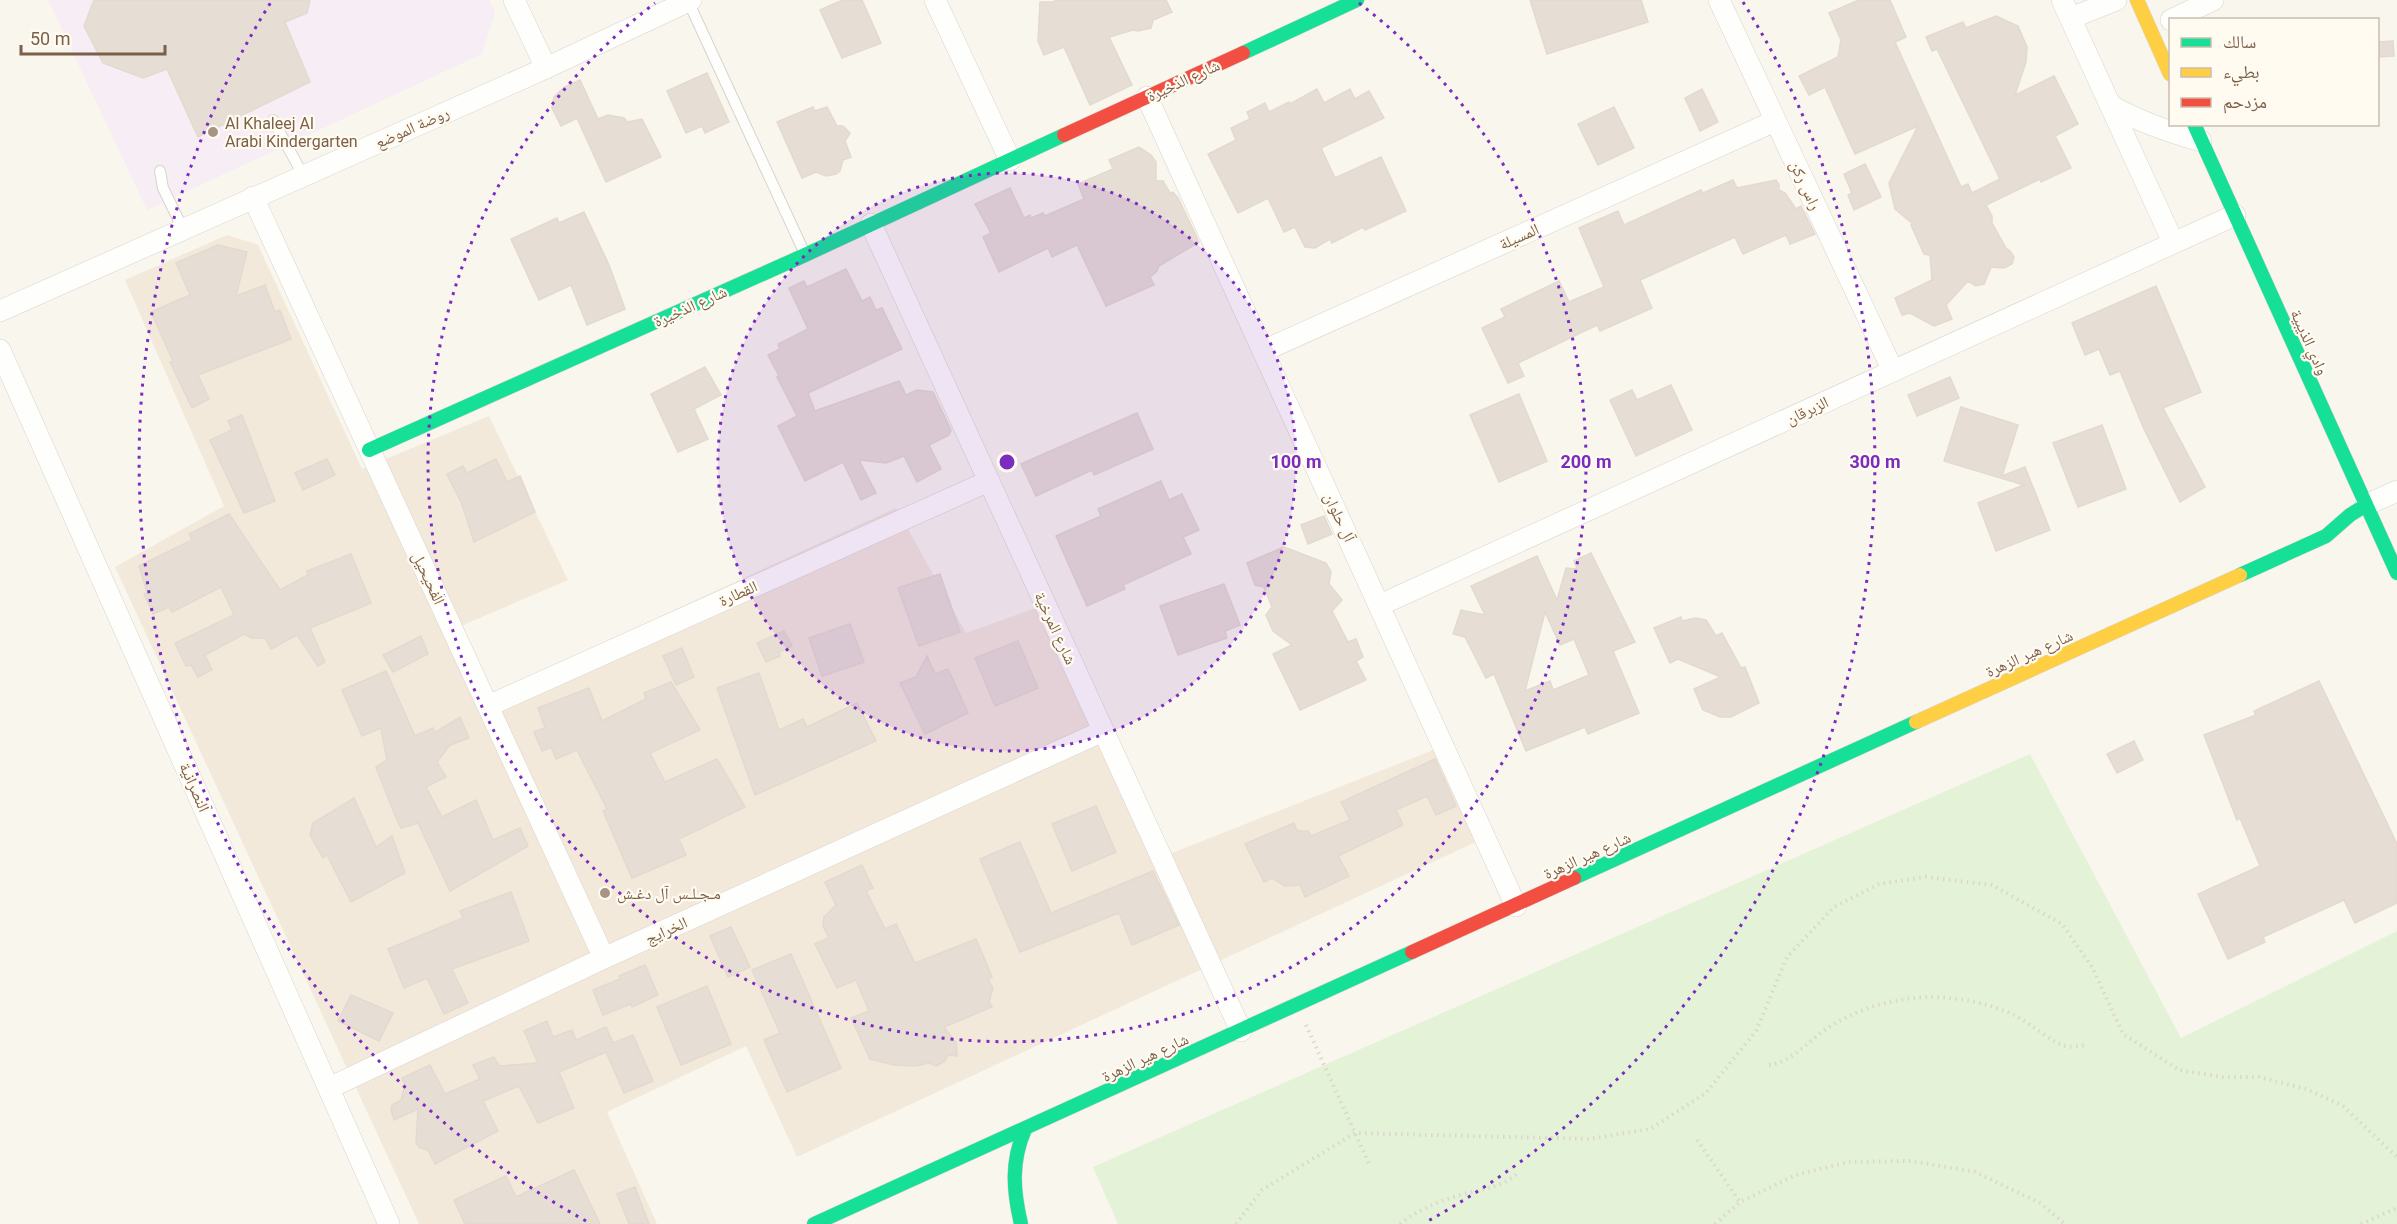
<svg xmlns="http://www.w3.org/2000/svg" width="2397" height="1224" viewBox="0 0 2397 1224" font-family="Roboto,'Noto Naskh Arabic',sans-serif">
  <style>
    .residential { fill: #f2e9db }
    .education { fill: #f7edf5 }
    .green { fill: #e4f2d7 }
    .building { fill: #e6ded5; stroke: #e3d9cf; stroke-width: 1.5; fill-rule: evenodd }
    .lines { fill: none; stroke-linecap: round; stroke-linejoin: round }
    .lane-casing { stroke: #d9d3cc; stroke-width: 12 }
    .street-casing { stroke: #d9d3cc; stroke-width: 22 }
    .fast-casing { stroke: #dad3cb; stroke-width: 15 }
    .slow-casing { stroke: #dad3cb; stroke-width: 15 }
    .jam-casing { stroke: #dad3cb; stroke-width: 15 }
    .path { stroke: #dcd6ce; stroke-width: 4; stroke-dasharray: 1.5 4.5; stroke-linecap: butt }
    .lane { stroke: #fefefc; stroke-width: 10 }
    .street { stroke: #fefefc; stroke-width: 21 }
    .fast { stroke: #16e098; stroke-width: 14 }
    .slow { stroke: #ffcf43; stroke-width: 14 }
    .jam { stroke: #f24e42; stroke-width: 14 }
    .ring { fill: none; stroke: #7b2cbf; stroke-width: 3; stroke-dasharray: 3 6 }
    .poi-dot { fill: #a89483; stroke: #fffbf1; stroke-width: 2 }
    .labels { text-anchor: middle; stroke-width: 4.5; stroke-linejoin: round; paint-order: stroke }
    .street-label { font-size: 16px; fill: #7c5f49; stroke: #fffbf1 }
    .poi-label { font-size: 16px; fill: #7c5f49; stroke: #fffbf1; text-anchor: start }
    .centre { fill: #7b2cbf; stroke: #fffbf1; stroke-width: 3 }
    .ring-label { font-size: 18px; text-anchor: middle; font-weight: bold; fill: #7b2cbf; stroke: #fffbf1; stroke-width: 4.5; stroke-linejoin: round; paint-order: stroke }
  </style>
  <rect width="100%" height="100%" fill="#f9f6ee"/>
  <polygon class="residential" points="227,235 258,245 362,469 489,416 568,580 445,633 476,701 896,508 966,633 1035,608 1154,860 1436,749 1478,841 797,1157 746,1046 607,1112 657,1224 419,1224 115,567 224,506 125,280"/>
  <polygon class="education" points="48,0 489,0 495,12 482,54 147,210"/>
  <polygon class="green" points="2030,754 2181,1038 2397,931 2397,1224 1118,1224 1093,1167"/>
  <g class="building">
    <polygon points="94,0 310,0 307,13 285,22 310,82 198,137 167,69 143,78 103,63 84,26"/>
    <polygon points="843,0 862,0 881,43 842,58 820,10"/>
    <polygon points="1057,0 1166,0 1172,12 1153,20 1151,28 1138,31 1133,30 1109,37 1132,85 1090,105 1064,47 1044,55 1038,41 1040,2 1053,2"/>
    <polygon points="1530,0 1641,0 1648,22 1547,54"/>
    <polygon points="1859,0 1890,0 1906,37 1895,42 1961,187 1968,184 1972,193 2000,179 1937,49 1932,51 1926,37 1963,22 1966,28 1996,16 2018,26 2027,47 2026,62 2015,95 2054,76 2078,124 2055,136 2071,168 2041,182 2040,179 1986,205 1992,216 1992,223 2006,248 2010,251 2014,257 2012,264 2004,268 1991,267 1984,284 1976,286 1968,281 1946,305 1952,319 1934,326 1910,313 1902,315 1895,298 1932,280 1930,255 1924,254 1911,225 1913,224 1895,209 1889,183 1918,126 1855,154 1825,87 1809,95 1799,76 1838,57 1841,40 1829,13"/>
    <polygon points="2393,41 2394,56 2378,57 2378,42"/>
    <polygon points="707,73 729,122 705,133 702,126 686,133 667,91"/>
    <polygon points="580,80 598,119 608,115 624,118 627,122 642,119 661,157 606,182 577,118 561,126 552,108 554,97 565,87"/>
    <polygon points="1317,89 1324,103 1350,89 1355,99 1369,91 1384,118 1321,148 1335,178 1381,157 1406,211 1365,230 1363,227 1332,243 1330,239 1315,248 1305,247 1295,227 1284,232 1268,198 1238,213 1208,154 1236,140 1231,128 1250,119 1247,112 1265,103 1269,112 1289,102 1290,104"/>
    <polygon points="1702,89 1718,122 1700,131 1685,98"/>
    <polygon points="813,107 815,111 827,107 837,126 843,126 850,133 845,141 851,157 843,160 840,171 836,174 826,176 816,172 802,178 777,122"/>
    <polygon points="1614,107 1634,148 1598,165 1578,124"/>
    <polygon points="1139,147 1151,155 1156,162 1156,181 1163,181 1170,193 1173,192 1178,198 1199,242 1159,266 1157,271 1150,277 1154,285 1106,306 1077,245 1052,257 1048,248 999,272 983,237 991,233 975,204 1010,188 1024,218 1030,215 1031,218 1043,213 1045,216 1084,199 1078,184 1113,169 1109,160"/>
    <polygon points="1865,164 1881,197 1854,210 1848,195 1852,193 1844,174"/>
    <polygon points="1733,180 1737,188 1776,180 1779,185 1779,190 1785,193 1796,209 1801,206 1815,234 1790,244 1786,235 1743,254 1735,237 1640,280 1652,308 1600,331 1597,325 1518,363 1524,376 1508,383 1482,328 1505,317 1501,309 1559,281 1569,302 1604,287 1579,228 1618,211 1624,225 1701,190 1703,193"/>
    <polygon points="584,212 609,265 625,309 587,325 571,285 539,300 511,239 557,218 559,223"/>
    <polygon points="218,245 247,252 236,296 265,285 275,312 280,310 291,339 198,375 209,399 192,408 170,362 173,361 151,312 190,295 176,263"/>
    <polygon points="846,269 862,301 870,297 876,310 882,308 902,349 808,393 815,411 899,381 906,395 917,390 933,392 951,430 949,435 929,445 941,469 917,482 904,456 886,463 859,460 876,493 861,500 843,462 805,481 778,426 797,416 777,377 779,376 768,355 780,349 778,344 808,329 789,288 804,281 807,287"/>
    <polygon points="2156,286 2201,392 2163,408 2205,487 2180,502 2144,429 2120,371 2110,375 2099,349 2085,355 2072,323"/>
    <polygon points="705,367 721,395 694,409 708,439 678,452 651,394"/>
    <polygon points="1950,377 1959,398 1917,416 1908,395"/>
    <polygon points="1671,385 1692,430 1636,456 1610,400 1632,390 1637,400"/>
    <polygon points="1519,394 1547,461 1499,482 1470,415"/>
    <polygon points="1961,407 2018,425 2002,476 2025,467 2050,530 1996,551 1978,503 2024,485 1944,461"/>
    <polygon points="1137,413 1153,449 1094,475 1092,470 1036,496 1021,464"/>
    <polygon points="242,415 275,501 244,513 210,440 232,430 228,421"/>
    <polygon points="2102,425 2126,489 2078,507 2053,443"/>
    <polygon points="327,459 335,475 303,490 295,473"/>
    <polygon points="496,459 507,482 520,476 535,512 474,542 462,504 447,474 463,466 467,473"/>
    <polygon points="1161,481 1169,500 1182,494 1199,530 1183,537 1191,554 1123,585 1125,589 1087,606 1056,536 1101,516 1098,509"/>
    <polygon points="229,514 280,590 308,575 307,571 351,554 371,603 310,628 325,662 318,666 297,635 271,649 265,638 251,638 244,634 205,655 212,670 198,677 191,665 186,666 175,643 234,615 221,587 172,612 169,607 153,614 144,594 147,592 139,566 192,540 189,534"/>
    <polygon points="1324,516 1332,534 1308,544 1301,525"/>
    <polygon points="1284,547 1326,563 1331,572 1329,584 1342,600 1332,611 1348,642 1356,639 1363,657 1356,661 1366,680 1300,710 1273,654 1292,645 1273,631 1266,615 1272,607 1264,587 1255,585 1247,563"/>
    <path d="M1591 553 1635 642 1613 651 1639 713 1588 734 1585 727 1526 751 1494 674 1486 678 1465 637 1453 634 1461 610 1485 615 1471 586 1537 556 1557 600 1566 568 1577 569 1574 561ZM1545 612 1560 645 1574 639 1589 675 1553 690 1550 681 1525 691Z"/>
    <polygon points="940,574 960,632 919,646 898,588"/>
    <polygon points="1224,584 1240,625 1225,631 1227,638 1178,655 1160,606"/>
    <polygon points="1681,617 1682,621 1695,618 1706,620 1716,636 1722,633 1741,668 1745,667 1759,703 1731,717 1720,717 1703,710 1694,689 1721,677 1678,659 1670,663 1654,628"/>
    <polygon points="850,624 864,662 822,676 809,638"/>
    <polygon points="784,631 792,646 779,652 780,656 766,662 757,643"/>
    <polygon points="421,636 428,654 393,672 383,655"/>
    <polygon points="1018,641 1038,688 995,706 975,658"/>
    <polygon points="682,648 694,677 676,685 663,656"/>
    <polygon points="927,656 935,674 948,669 968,713 925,734 900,683 916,677"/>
    <polygon points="386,671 415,736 433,728 434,733 460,717 469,738 450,745 437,762 446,777 426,787 442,817 476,800 493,840 520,828 528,846 450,891 418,823 401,828 394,813 376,767 387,760 381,728 362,736 342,690"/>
    <polygon points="759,673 779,730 803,719 807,727 857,703 876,741 755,795 717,688"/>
    <polygon points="2319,681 2397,844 2397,903 2355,923 2344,900 2263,937 2265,942 2228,959 2198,894 2260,866 2240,818 2237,820 2204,735 2256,715 2254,711"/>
    <polygon points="671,682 700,730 650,753 665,782 717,759 745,807 679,839 686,855 632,878 603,811 607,809 577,750 556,759 551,747 542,751 534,732 545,728 538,708 589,688 602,721 646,699 644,693"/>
    <polygon points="2134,741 2143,760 2117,773 2107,754"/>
    <polygon points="1435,759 1456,806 1436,815 1427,796 1396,810 1403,825 1338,856 1349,876 1305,897 1300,885 1285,886 1272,878 1264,882 1245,844 1294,823 1297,831 1308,831 1311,836 1350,820 1341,802"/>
    <polygon points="354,798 376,847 392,836 405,873 351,902 327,855 323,858 310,835 313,823"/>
    <polygon points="1096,806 1116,852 1072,871 1052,824"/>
    <polygon points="1020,842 1051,913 1153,871 1179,925 1132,945 1119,913 1020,952 980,859"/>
    <polygon points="862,865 873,888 866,891 885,929 896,924 915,963 976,939 992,977 988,979 993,988 989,1002 992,1007 944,1027 956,1043 957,1056 948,1055 945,1061 936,1066 929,1063 916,1066 895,1065 870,1059 851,1018 869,1011 856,980 837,988 815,944 829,938 823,926 824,917 836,905 825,882"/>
    <polygon points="511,892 529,941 452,969 468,1003 444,1014 427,978 404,988 388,949 463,918 460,911"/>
    <polygon points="731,927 750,967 728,977 710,936"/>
    <polygon points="791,954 841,1068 787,1092 764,1040 780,1033 752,970"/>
    <polygon points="645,965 658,995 632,1007 631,1004 603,1015 593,990 620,979 619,976"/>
    <polygon points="707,986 731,1044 681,1065 657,1007"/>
    <polygon points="351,995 393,1013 379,1041 338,1021"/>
    <polygon points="547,1021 553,1037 572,1030 576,1040 606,1027 613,1043 633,1035 653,1081 624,1093 606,1052 559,1072 574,1108 538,1123 519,1086 483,1101 498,1131 435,1164 428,1150 420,1148 416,1143 418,1109 394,1120 391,1110 392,1105 401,1100 405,1085 402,1078 430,1065 445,1094 480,1079 473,1065 494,1057 499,1066 538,1063 524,1031"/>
    <polygon points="574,1170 600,1224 465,1224 454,1200 506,1176 516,1197"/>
    <polygon points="635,1187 649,1224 629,1224 617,1194"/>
  </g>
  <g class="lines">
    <defs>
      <g id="lane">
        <polyline points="688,1 805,254"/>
        <polyline points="273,120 303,175"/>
        <polyline points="160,171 163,188 183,229"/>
      </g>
      <g id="street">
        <polyline points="514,0 546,68"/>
        <polyline points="935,0 1010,160"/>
        <polyline points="1719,0 1893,371"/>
        <polyline points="2062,0 2173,242"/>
        <polyline points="2071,18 2116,0"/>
        <polyline points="2171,20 2213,0"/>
        <polyline points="1147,97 1516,906"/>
        <path d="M2110 105C2139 122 2169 132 2201 141"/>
        <polyline points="253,197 604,958"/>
        <polyline points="871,224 1241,1031"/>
        <polyline points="0,311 546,68 691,0"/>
        <polyline points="0,350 389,1224"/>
        <polyline points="1263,351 1775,121"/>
        <polyline points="2366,505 2397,491"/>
        <polyline points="1380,605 2235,215"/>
        <polyline points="488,706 989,481"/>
        <polyline points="329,1088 604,958 1103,731"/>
      </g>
      <g id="fast">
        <polyline points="1243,53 1357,0"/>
        <polyline points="2194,124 2397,573"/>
        <polyline points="369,450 805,255 1064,135"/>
        <polyline points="2240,575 2326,536 2350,515 2366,505"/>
        <polyline points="1574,878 1916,722"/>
        <polyline points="814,1224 1412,952"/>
        <path d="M1021 1224C1013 1190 1011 1162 1025 1129"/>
      </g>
      <g id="slow">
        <polyline points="2137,0 2170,74"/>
        <polyline points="1916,722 2240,575"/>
      </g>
      <g id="jam">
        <polyline points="1064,135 1243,53"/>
        <polyline points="1412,952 1574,878"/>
      </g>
    </defs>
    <use href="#lane" class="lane-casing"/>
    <use href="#street" class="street-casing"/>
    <use href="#fast" class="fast-casing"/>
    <use href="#slow" class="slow-casing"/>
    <use href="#jam" class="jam-casing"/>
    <g class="path">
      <polyline points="1306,1025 1370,1166"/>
      <path d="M1769 1065C1792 1062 1807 1042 1826 1029 1856 1009 1893 998 1929 997 1958 997 1988 1003 2014 1015 2030 1022 2050 1042 2065 1046 2072 1048 2080 1046 2087 1045"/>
      <polyline points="1697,1140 1740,1202"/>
      <polyline points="1236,1224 1262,1190 1355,1133 1590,1139 1650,1129 1706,1093 1756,1031 1787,957 1834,907 1879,884 1926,877 1992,885 2062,924 2092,967 2123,1034 2179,1070 2223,1077 2259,1077 2306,1089 2343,1106 2397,1157"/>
      <path d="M1400 1224C1418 1210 1439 1201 1460 1195 1482 1189 1501 1188 1518 1173"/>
      <polyline points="1715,1224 1740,1202 1796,1175 1848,1162 1912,1161 1975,1172 2040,1203 2065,1224"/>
      <polyline points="2361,1224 2397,1208"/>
    </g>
    <use href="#lane" class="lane"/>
    <use href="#street" class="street"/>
    <use href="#fast" class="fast"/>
    <use href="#slow" class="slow"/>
    <use href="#jam" class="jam"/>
  </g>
  <circle cx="1007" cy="462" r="289" fill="#7b2cbf" fill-opacity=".12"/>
  <g class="ring">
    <circle cx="1007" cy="462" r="289"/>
    <path d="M1359 3A579 579 0 1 1 655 3"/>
    <path d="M586 1221A868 868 0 0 1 271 2M1743 2A868 868 0 0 1 1428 1221"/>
  </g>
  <g class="poi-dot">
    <circle cx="213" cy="132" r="6"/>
    <circle cx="605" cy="893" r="6"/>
  </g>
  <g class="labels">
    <g class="street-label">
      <text transform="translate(1183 80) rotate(-25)" y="6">شارع الذخيرة</text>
      <text transform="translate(412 127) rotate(-24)" y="6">روضة الموضع</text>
      <text transform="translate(1806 185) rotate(65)" y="6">راس ركن</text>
      <text transform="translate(1519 236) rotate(-24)" y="6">المسيلة</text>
      <text transform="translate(690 306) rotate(-24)" y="6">شارع الذخيرة</text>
      <text transform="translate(2310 342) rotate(66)" y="6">وادي الذيبية</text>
      <text transform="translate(1807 410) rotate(-25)" y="6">الزبرقان</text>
      <text transform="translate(1340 517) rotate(65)" y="6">آل حلوان</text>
      <text transform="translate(429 578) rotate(65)" y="6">الفحيحيل</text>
      <text transform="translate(738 593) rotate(-24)" y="6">القطارة</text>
      <text transform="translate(1056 628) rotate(65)" y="6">شارع المرخية</text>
      <text transform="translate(2029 653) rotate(-24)" y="6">شارع هير الزهرة</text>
      <text transform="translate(195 787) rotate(66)" y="6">النصرانية</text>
      <text transform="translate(1587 855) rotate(-24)" y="6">شارع هير الزهرة</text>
      <text transform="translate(666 930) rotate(-24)" y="6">الخرايج</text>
      <text transform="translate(1145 1057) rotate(-25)" y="6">شارع هير الزهرة</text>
    </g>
    <g class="poi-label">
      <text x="225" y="129">Al Khaleej Al<tspan x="225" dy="18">Arabi Kindergarten</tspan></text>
      <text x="617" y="899">مـجـلـس آل دغـش</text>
    </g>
  </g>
  <circle cx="1007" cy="462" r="9" class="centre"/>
  <g class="ring-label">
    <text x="1296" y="468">100 m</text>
    <text x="1586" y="468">200 m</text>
    <text x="1875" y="468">300 m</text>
  </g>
  <rect x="2169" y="18" width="210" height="108" fill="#fffbf1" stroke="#cbbdae" stroke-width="1.5"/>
  <rect x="2181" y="38" width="30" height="9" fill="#16e098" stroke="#cbbdae" stroke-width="1.5"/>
  <text x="2223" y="48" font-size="18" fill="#7c5f49">سالك</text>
  <rect x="2181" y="68" width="30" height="9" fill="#ffcf43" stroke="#cbbdae" stroke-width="1.5"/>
  <text x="2223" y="78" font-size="18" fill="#7c5f49">بطيء</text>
  <rect x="2181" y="98" width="30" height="9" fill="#f24e42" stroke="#cbbdae" stroke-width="1.5"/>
  <text x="2223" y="108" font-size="18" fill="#7c5f49">مزدحم</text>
  <path d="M21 45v9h144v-9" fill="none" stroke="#7c5f49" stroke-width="3"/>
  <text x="30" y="45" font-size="18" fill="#7c5f49" stroke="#fffbf1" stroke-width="4.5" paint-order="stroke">50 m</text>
</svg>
